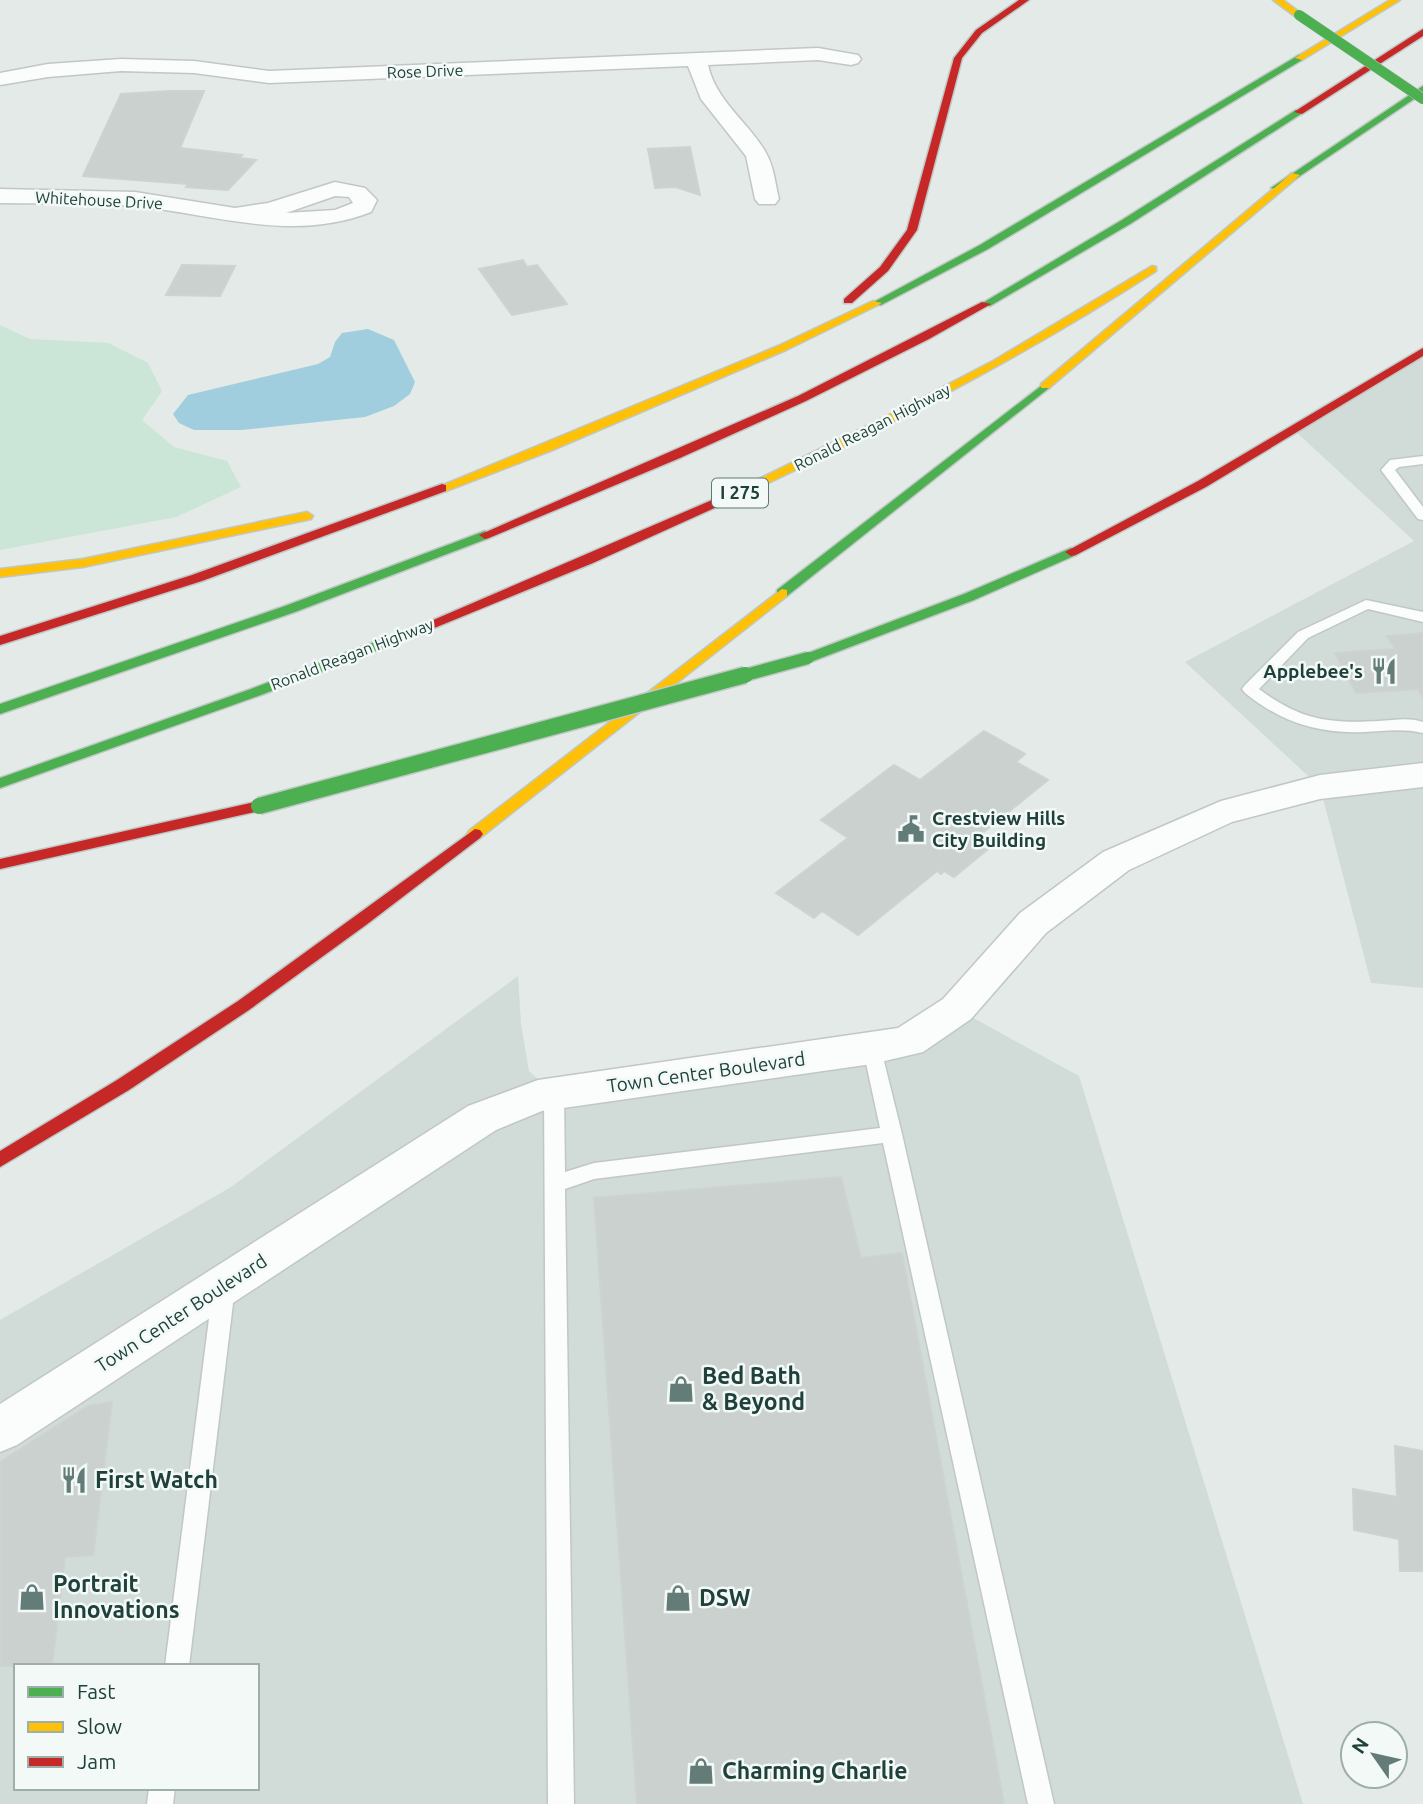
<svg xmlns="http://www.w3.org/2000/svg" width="1423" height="1804" viewBox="0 0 1423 1804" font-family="Ubuntu,sans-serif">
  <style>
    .built { fill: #d1dcd8; fill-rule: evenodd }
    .green { fill: #cbe5d6 }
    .water { fill: #a0cede }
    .building { fill: #cad1cf; stroke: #cdd3d1; stroke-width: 2 }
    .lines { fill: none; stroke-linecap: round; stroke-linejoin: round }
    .lane-casing { stroke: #c1c7c5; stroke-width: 3 }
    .street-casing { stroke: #c1c7c5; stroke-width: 3 }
    .fast-casing { stroke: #bfc8c5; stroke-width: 3 }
    .slow-casing { stroke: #bfc8c5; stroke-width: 3 }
    .jam-casing { stroke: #bfc8c5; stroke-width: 3 }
    .lane { fill: #fbfcfc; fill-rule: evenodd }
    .street { fill: #fbfcfc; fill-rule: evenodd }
    .fast { fill: #4caf50; fill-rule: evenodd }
    .slow { fill: #ffc107; fill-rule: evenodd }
    .jam { fill: #c62828; fill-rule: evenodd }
    .fast-bridge-far2-casing { stroke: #bfc8c5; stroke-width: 11; stroke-linecap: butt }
    .fast-bridge-far1-casing { stroke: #bfc8c5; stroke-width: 15; stroke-linecap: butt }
    .fast-bridge-casing { stroke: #bfc8c5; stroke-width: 19; stroke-linecap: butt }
    .fast-bridge-far2 { stroke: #4caf50; stroke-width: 10 }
    .fast-bridge-far1 { stroke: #4caf50; stroke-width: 12 }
    .fast-bridge { stroke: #4caf50; stroke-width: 16 }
    .labels { text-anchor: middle; stroke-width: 5; stroke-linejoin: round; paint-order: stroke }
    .far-street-label { font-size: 16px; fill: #1f403b; stroke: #f2f9f6 }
    .shield { fill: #f2f9f6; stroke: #5e7873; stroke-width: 2 }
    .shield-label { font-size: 18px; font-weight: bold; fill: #1f403b }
    .poi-label { font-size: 19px; font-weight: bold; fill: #1f403b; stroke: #f2f9f6; text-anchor: end }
    .street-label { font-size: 19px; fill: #1f403b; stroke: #f2f9f6 }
    .near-poi-label { font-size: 23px; font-weight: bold; fill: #1f403b; stroke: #f2f9f6; text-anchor: start }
  </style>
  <rect width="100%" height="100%" fill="#e4eae8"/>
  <g class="built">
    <polygon points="1423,351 1423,988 1371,983 1320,787 1185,662 1414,541 1294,430"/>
    <path d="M518 976 521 1024 529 1071 554 1094 872 1049 957 1009 1079 1076 1303 1804H0V1320L231 1187ZM16 1666H257V1788H16Z"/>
  </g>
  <polygon class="green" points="0,325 30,339 108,343 148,363 162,391 142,420 174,447 227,461 241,487 176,517 0,550"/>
  <polygon class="water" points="368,329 394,340 415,382 410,394 394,406 365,417 241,430 194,430 179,423 173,414 188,395 318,364 330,357 335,342 342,333"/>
  <g class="building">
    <polygon points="170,91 204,91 180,148 242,155 239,158 256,160 228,190 186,187 188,184 83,176 121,94"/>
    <polygon points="690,147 700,195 676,187 655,188 648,149"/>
    <polygon points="523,260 527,267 537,265 567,304 512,315 479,269"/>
    <polygon points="182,265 235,266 220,296 166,295"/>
    <polygon points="1423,633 1423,697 1418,689 1356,693 1335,653 1395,649 1387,636"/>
    <polygon points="984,731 1025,754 1016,762 1048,780 975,839 980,842 977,845 987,850 954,877 944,871 941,874 937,871 858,935 822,911 814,918 776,893 848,838 821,820 894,765 920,780"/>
    <polygon points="841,1177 861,1258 902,1253 1004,1804 637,1804 594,1198"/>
    <polygon points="112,1402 93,1555 65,1557 52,1666 0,1666 0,1462 88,1406"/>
    <polygon points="1395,1446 1423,1451 1423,1571 1400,1571 1399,1539 1354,1530 1353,1489 1397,1497"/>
  </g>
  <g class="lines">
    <defs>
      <g id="lane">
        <polygon points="1423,456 1423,464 1399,467 1395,470 1423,507 1423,520 1418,519 1381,470 1390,460"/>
        <path d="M1366 600 1423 612V622L1368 609 1308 638 1259 689C1300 720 1329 724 1379 721 1394 720 1409 717 1423 722V733C1403 728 1384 731 1364 732 1317 734 1281 722 1245 693L1242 689 1245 685 1298 632Z"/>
        <polygon points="872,1042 879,1044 881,1049 902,1134 1054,1804 1028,1804 883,1143 594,1179 565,1189 574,1804 548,1804 544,1094 547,1089 554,1086 561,1089 564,1094 565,1172 594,1163 880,1128 863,1049 865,1044"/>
        <polygon points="224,1278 231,1281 235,1287 189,1666 165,1666 213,1287 217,1281"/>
        <polygon points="149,1788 175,1788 173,1804 147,1804"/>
      </g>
      <g id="street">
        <path d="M818 48 858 55 861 59 858 63 851 65 818 60 708 65C716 101 747 121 765 151 774 166 775 183 779 199L775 204H759L755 199 746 156 701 99 688 66 269 83 194 73 121 71 48 77 0 85V73L48 64 121 59 194 61 269 71Z"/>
        <path d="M335 182 365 188 377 200 371 212C292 243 215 214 134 206 90 202 45 204 0 203V189L135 192 235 208 268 203ZM335 196 349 197 353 203 335 210 286 213Z"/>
        <polygon points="1423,763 1423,787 1320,799 1232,822 1129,870 1046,933 971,1019 923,1052 872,1064 542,1111 496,1130 17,1445 0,1452 0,1404 468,1106 538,1080 898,1028 943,999 1020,913 1103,852 1221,801 1320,775"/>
      </g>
      <g id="fast">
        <polygon points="1299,55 1303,58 1302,60 988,249 881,305 872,303 980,245"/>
        <polygon points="1423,86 1423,93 1279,190 1271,188"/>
        <polygon points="1296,110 1304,112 1130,224 990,306 981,304 1122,220"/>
        <polygon points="1045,383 1049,384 1049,388 787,596 777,596 777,590"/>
        <polygon points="485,531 491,535 489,538 295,612 0,714 0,704 285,606"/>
        <polygon points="1071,548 1077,552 1076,555 974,600 813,661 803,661 801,658 803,655 964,594"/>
        <polygon points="417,626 424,630 422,633 261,695 0,788 0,778 251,689"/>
      </g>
      <g id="slow">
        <polygon points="1273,0 1283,0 1303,15 1296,17"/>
        <polygon points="1390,0 1400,0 1302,60 1295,58"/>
        <polygon points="1292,173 1300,175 1049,388 1041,388 1041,384"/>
        <path d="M1152 266 1156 267V271C1020 359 877 432 730 501L726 502 720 498 885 417 993 361Z"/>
        <polygon points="873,301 882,303 786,350 550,451 446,491 438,491 436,488 778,346"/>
        <polygon points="307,512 313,516 311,519 83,567 0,577 0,569 83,559"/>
        <polygon points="782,589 787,590 787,596 480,838 470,838 467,834 470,830"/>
      </g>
      <g id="jam">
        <polygon points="1019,0 1029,0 982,33 962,58 917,230 888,271 852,303 844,303 844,299 880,267 907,230 954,58 976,30"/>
        <polygon points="1423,29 1423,36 1302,114 1294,112"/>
        <polygon points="982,302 991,304 929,339 806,401 680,458 489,538 485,539 479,535 798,396"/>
        <polygon points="1423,348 1423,356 1206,487 1076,555 1071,556 1065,552 1198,481"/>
        <polygon points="442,484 446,485 446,491 202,581 0,645 0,636 192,575"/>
        <polygon points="726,494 730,495 730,501 593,563 422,633 417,634 410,630"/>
        <polygon points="259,801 266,806 264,810 0,869 0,859"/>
        <polygon points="475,829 480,830 483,834 480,838 366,925 249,1010 129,1090 0,1167 0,1151 117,1080 238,1001"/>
      </g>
    </defs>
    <use href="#lane" class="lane-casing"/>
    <use href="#street" class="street-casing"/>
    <use href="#fast" class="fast-casing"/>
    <use href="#slow" class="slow-casing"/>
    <use href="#jam" class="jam-casing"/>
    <use href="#lane" class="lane"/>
    <use href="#street" class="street"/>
    <use href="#fast" class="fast"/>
    <use href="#slow" class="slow"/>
    <use href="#jam" class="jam"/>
    <defs>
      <polyline id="fast-bridge-far2" points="1299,15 1423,99"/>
      <polyline id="fast-bridge-far1" points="738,677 808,658"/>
      <polyline id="fast-bridge" points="259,806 745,675"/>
    </defs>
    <use href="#fast-bridge-far2" class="fast-bridge-far2-casing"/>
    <use href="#fast-bridge-far1" class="fast-bridge-far1-casing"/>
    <use href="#fast-bridge" class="fast-bridge-casing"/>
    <use href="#fast-bridge-far2" class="fast-bridge-far2"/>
    <use href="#fast-bridge-far1" class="fast-bridge-far1"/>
    <use href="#fast-bridge" class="fast-bridge"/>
  </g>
  <defs>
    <symbol id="restaurant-bare" viewBox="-9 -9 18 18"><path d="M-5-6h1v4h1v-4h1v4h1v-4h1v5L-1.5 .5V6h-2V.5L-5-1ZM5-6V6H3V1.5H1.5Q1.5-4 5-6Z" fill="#647c78" stroke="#f2f9f6" stroke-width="2.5" paint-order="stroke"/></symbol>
    <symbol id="civic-bare" viewBox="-9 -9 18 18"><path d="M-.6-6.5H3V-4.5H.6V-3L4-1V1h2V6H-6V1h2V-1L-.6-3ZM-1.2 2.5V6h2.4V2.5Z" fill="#647c78" stroke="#f2f9f6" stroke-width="2.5" paint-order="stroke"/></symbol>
    <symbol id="shop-bare" viewBox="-9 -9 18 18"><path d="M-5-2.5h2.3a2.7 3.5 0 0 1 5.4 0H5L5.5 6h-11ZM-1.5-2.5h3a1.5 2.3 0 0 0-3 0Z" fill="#647c78" stroke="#f2f9f6" stroke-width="2.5" paint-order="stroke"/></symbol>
  </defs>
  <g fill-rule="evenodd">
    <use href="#restaurant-bare" x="1365" y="652" width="38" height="38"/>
    <use href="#civic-bare" x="892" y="810" width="38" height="38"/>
    <use href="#shop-bare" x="662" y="1370" width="38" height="38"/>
    <use href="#restaurant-bare" x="55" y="1461" width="38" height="38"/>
    <use href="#shop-bare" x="13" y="1578" width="38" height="38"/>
    <use href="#shop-bare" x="659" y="1579" width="38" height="38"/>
    <use href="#shop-bare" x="682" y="1752" width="38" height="38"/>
  </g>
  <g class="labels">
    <g class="far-street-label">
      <text transform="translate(425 71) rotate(-2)" y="6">Rose Drive</text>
      <text transform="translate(99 200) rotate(3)" y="6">Whitehouse Drive</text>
      <text transform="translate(872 427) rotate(-27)" y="6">Ronald Reagan Highway</text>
      <text transform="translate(352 654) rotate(-21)" y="6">Ronald Reagan Highway</text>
    </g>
    <rect class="shield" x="712" y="478.5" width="56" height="29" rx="5"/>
    <g class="shield-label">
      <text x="740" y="499">I 275</text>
    </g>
    <g class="poi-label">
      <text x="1363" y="678">Applebee's</text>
      <text x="932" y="825" text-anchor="start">Crestview Hills<tspan x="932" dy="22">City Building</tspan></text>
    </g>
    <g class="street-label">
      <text transform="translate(706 1072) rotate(-8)" y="7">Town Center Boulevard</text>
      <text transform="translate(181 1313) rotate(-33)" y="7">Town Center Boulevard</text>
    </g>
    <g class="near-poi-label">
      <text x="702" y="1384">Bed Bath<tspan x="702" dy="26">&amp; Beyond</tspan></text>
      <text x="95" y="1488">First Watch</text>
      <text x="53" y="1592">Portrait<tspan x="53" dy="26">Innovations</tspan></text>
      <text x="699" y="1606">DSW</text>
      <text x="722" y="1779">Charming Charlie</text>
    </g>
  </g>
  <rect x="14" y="1664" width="245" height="126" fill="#f2f9f6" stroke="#9eafab" stroke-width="2"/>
  <rect x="28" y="1687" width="35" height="10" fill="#4caf50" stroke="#9eafab" stroke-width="2"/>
  <text x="77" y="1699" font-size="21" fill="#1f403b">Fast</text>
  <rect x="28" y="1722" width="35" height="10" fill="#ffc107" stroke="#9eafab" stroke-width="2"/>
  <text x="77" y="1734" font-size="21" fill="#1f403b">Slow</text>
  <rect x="28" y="1757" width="35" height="10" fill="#c62828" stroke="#9eafab" stroke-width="2"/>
  <text x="77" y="1769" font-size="21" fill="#1f403b">Jam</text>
  <g transform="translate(1374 1755) rotate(304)"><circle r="33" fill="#f2f9f6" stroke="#9eafab" stroke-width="2"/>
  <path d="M0-5L12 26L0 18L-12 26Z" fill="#647c78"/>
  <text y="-10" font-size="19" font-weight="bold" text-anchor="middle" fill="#1f403b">N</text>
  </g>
</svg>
